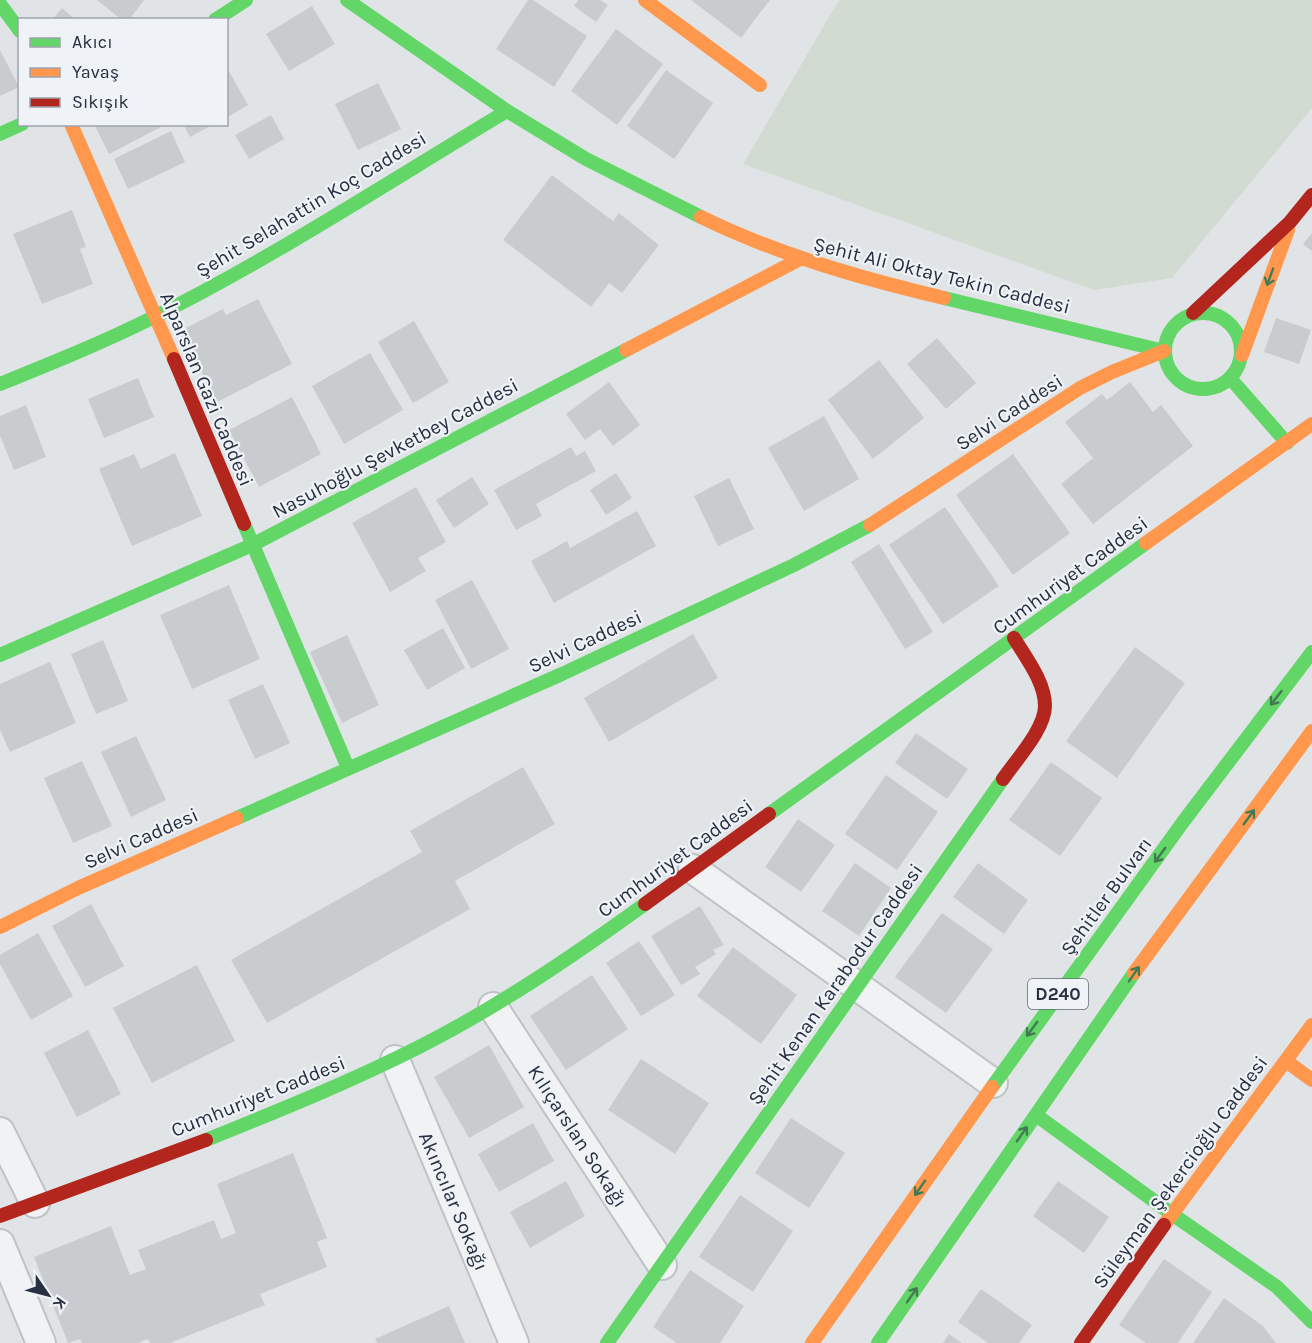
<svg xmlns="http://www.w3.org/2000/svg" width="1312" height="1343" viewBox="0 0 1312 1343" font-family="Karla,sans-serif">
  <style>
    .green { fill: #d2dbd2 }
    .building { fill: #c9cccf }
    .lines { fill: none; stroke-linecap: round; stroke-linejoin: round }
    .street-casing { stroke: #bfc2c5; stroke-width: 32 }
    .street { stroke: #f1f2f3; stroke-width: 28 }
    .fast { stroke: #63d668; stroke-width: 14 }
    .slow { stroke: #ff974d; stroke-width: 14 }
    .jam { stroke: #b3261e; stroke-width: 14 }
    .oneway { stroke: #427b53 }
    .labels { text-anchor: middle; stroke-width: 4.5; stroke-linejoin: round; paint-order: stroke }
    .shield { fill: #eff2f6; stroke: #636a77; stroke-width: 1.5 }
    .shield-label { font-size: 18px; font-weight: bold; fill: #273041 }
    .street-label { font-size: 20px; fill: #273041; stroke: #eff2f6 }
  </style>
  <rect width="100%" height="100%" fill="#e1e4e7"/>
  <polygon class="green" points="839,0 1312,0 1312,108 1172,278 1094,290 743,164"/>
  <g class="building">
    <polygon points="97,0 144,0 129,20 122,20"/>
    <polygon points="528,0 533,0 587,36 554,87 496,49"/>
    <polygon points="578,0 600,0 608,5 596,22 574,6"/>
    <polygon points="691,0 770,0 741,38"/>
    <polygon points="312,6 335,44 289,71 266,34"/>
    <polygon points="62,8 76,20 52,20"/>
    <polygon points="616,29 663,64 617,125 571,91"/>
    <polygon points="0,50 19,87 0,96"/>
    <polygon points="226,66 248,105 226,118"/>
    <polygon points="666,70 713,103 674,159 627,126"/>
    <polygon points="378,83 401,129 358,150 335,104"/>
    <polygon points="271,115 284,139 249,159 235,135"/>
    <polygon points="94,124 162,124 163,126 109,154"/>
    <polygon points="183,124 214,124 190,137"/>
    <polygon points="171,131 185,162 128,189 114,159"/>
    <polygon points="552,175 613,221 619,213 659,245 622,293 609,283 591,307 503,240"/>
    <polygon points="72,210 86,247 80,249 93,284 42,304 13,234"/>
    <polygon points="1312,233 1312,251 1303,244"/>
    <polygon points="258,299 292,364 217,402 180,331 223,309 226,315"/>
    <polygon points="1276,318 1311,330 1299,364 1264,352"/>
    <polygon points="414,321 449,382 413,403 378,342"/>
    <polygon points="937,338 976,383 946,409 907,364"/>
    <polygon points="370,353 403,410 344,444 312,386"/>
    <polygon points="879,360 924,418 873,459 828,400"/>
    <polygon points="138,378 154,417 104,438 88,399"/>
    <polygon points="609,382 640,425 613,446 600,429 585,440 566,414"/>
    <polygon points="1130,382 1153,412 1161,405 1193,446 1093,524 1061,484 1093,458 1065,422 1102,394 1107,400"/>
    <polygon points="292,397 321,454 259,487 229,430"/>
    <polygon points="26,405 46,457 14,470 0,436 0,416"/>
    <polygon points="824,416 859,479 804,511 768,448"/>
    <polygon points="571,447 576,456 585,451 596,471 536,504 542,516 516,530 494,490"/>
    <polygon points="175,453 202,516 132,546 99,469 134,454 141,469"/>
    <polygon points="1013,454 1070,533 1013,575 956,495"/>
    <polygon points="616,473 632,498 606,515 590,490"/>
    <polygon points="472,477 489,504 454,528 436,500"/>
    <polygon points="729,478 754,529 718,546 694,496"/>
    <polygon points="416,487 446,542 418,558 426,571 390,592 352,523"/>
    <polygon points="945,507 999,586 943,624 889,545"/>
    <polygon points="637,511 656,546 554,603 531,561 567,541 570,548"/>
    <polygon points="879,544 933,632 905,649 851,562"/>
    <polygon points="472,580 509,649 471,669 435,600"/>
    <polygon points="229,585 260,659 192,689 160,615"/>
    <polygon points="443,628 465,668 427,690 404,650"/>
    <polygon points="693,634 718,678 609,742 584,698"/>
    <polygon points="347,635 379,705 342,723 310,652"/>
    <polygon points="103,640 128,701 96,714 71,654"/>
    <polygon points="1135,647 1185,683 1117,778 1066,741"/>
    <polygon points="50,662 76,723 10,752 0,730 0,684"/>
    <polygon points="263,684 290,743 255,759 228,700"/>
    <polygon points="916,733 968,769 947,799 895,763"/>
    <polygon points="136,736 166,800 131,817 101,752"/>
    <polygon points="82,761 112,826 73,843 44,778"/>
    <polygon points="1051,762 1102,798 1060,856 1009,820"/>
    <polygon points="523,767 555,824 455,881 470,909 267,1023 231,960 422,852 410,831"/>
    <polygon points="886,775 938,812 897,870 845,834"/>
    <polygon points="798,819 835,845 801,892 765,867"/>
    <polygon points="855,863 891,888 859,936 822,911"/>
    <polygon points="978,863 1028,900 1004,934 953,897"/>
    <polygon points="91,904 124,966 85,987 52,926"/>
    <polygon points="700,906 724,945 713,950 716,954 695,967 700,974 681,985 651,936"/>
    <polygon points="942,913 993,949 946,1013 895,977"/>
    <polygon points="38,933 73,996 31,1020 0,964 0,955"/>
    <polygon points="639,941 675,995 641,1016 606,963"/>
    <polygon points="733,947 797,995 761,1044 697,996"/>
    <polygon points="197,965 235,1041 152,1083 113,1008"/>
    <polygon points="592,975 628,1029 566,1070 530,1016"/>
    <polygon points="88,1030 121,1094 77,1117 44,1053"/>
    <polygon points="489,1045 524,1107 469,1138 434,1077"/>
    <polygon points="641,1059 709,1103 675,1154 608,1110"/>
    <polygon points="791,1118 845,1153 809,1208 755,1173"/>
    <polygon points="533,1123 554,1161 499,1192 478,1154"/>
    <polygon points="293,1153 327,1238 317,1242 327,1267 260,1294 265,1305 170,1343 150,1343 148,1339 138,1343 82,1343 80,1339 68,1343 34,1257 111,1226 130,1275 146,1269 138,1250 214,1220 221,1239 236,1233 217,1184"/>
    <polygon points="566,1181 585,1216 530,1248 510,1212"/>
    <polygon points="1058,1181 1109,1217 1084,1253 1033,1216"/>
    <polygon points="740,1195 793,1231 753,1292 699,1257"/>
    <polygon points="1164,1259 1212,1292 1178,1343 1146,1343 1119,1325"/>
    <polygon points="690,1270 744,1306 720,1343 677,1343 653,1327"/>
    <polygon points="981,1289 1032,1325 1019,1343 988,1343 958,1322"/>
    <polygon points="1224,1298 1263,1326 1276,1343 1193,1343"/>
    <polygon points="449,1306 465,1343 377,1343 375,1339"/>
    <polygon points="949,1334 962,1343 943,1343"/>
  </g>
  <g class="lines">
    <defs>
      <g id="street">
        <polyline points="693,869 993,1083"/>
        <polyline points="493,1007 662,1265"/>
        <polyline points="395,1060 514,1343"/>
        <polyline points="0,1132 35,1203"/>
        <polyline points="0,1244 41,1343"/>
      </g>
    </defs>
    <use href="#street" class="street-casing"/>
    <use href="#street" class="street"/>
    <g class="fast">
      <polyline points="347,0 507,111 586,159 701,217"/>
      <polyline points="0,4 20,31"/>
      <polyline points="215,20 246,0"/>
      <polyline points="0,134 22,124"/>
      <polyline points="944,298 1164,351"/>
      <circle cx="1203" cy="351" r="38"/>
      <polyline points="1230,378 1287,443"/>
      <path d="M0 384C52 363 104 342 154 317 276 256 390 181 507 111"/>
      <polyline points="244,524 348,768"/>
      <polyline points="0,655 252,545 626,350"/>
      <polyline points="769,814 1146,543"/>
      <polyline points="237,818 562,674 794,565 870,525"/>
      <polyline points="992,1087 1183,822 1312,652"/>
      <polyline points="1036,1115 1172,1214 1277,1287 1312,1322"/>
      <path d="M206 1140C278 1111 350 1082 419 1047 498 1007 573 956 645 904"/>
      <polyline points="607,1343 1003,779"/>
      <polyline points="878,1343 1134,973"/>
    </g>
    <g class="slow">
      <polyline points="645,0 760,85"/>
      <polyline points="71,124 174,359"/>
      <path d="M701 217C779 255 860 278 944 298"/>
      <polyline points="626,350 800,259"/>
      <polyline points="1242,355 1288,230"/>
      <polyline points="870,525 1080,388 1112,372 1164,351"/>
      <polyline points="1146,543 1312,424"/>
      <polyline points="0,927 78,888 237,818"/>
      <polyline points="1134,973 1312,731"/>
      <polyline points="1286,1061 1312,1080"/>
      <polyline points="1164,1225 1312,1025"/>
      <polyline points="812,1343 992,1087"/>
    </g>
    <g class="jam">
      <polyline points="1193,313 1290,222 1312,195"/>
      <polyline points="174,359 244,524"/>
      <path d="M1003 779C1016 760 1045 729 1045 706 1045 682 1026 658 1014 638"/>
      <polyline points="645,904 769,814"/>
      <polyline points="0,1216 206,1140"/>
      <polyline points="1081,1343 1164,1225"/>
    </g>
  </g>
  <defs><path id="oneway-shaft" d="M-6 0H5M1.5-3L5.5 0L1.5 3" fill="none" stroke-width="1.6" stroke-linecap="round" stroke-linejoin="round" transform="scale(1.5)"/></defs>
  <g class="oneway">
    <use href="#oneway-shaft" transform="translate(1270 277) rotate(110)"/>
    <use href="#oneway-shaft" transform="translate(1276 698) rotate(128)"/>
    <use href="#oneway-shaft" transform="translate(1249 817) rotate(-54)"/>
    <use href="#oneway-shaft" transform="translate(1160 855) rotate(126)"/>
    <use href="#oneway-shaft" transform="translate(1134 974) rotate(-55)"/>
    <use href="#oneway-shaft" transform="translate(1032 1029) rotate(126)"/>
    <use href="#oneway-shaft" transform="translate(1022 1134) rotate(-55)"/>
    <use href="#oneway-shaft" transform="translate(920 1188) rotate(125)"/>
    <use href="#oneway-shaft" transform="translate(912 1295) rotate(-55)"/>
  </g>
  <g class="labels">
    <rect class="shield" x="1028" y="979" width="60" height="30" rx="4.5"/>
    <g class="shield-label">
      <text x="1058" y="1000">D240</text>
    </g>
    <g class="street-label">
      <text transform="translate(311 204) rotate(-31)" y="7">Şehit Selahattin Koç Caddesi</text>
      <text transform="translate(942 275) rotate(14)" y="7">Şehit Ali Oktay Tekin Caddesi</text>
      <text transform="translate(207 389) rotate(67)" y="7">Alparslan Gazi Caddesi</text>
      <text transform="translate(1009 412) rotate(-33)" y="7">Selvi Caddesi</text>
      <text transform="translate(395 448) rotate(-28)" y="7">Nasuhoğlu Şevketbey Caddesi</text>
      <text transform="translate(1070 575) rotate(-36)" y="7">Cumhuriyet Caddesi</text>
      <text transform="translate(585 641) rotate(-25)" y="7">Selvi Caddesi</text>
      <text transform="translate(141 838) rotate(-24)" y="7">Selvi Caddesi</text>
      <text transform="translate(675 858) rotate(-36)" y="7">Cumhuriyet Caddesi</text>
      <text transform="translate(1106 896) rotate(-54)" y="7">Şehitler Bulvarı</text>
      <text transform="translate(835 984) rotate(-55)" y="7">Şehit Kenan Karabodur Caddesi</text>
      <text transform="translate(258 1096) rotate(-22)" y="7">Cumhuriyet Caddesi</text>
      <text transform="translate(578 1136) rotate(57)" y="7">Kılıçarslan Sokağı</text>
      <text transform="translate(1180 1172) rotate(-54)" y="7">Süleyman Şekercioğlu Caddesi</text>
      <text transform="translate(454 1201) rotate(67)" y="7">Akıncılar Sokağı</text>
    </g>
  </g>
  <rect x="18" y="18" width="210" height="108" fill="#eff2f6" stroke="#9fa4ae" stroke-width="1.5"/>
  <rect x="30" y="38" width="30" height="9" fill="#63d668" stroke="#9fa4ae" stroke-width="1.5"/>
  <text x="72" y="48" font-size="18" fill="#273041">Akıcı</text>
  <rect x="30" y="68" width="30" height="9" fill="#ff974d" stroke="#9fa4ae" stroke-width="1.5"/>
  <text x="72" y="78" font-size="18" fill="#273041">Yavaş</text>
  <rect x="30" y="98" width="30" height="9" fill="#b3261e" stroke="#9fa4ae" stroke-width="1.5"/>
  <text x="72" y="108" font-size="18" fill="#273041">Sıkışık</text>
  <g transform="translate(48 1295) rotate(125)" stroke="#eff2f6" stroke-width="4.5" paint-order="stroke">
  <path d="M0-4.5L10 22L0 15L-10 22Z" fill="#273041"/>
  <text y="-9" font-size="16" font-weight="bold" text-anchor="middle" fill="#273041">K</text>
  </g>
</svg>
